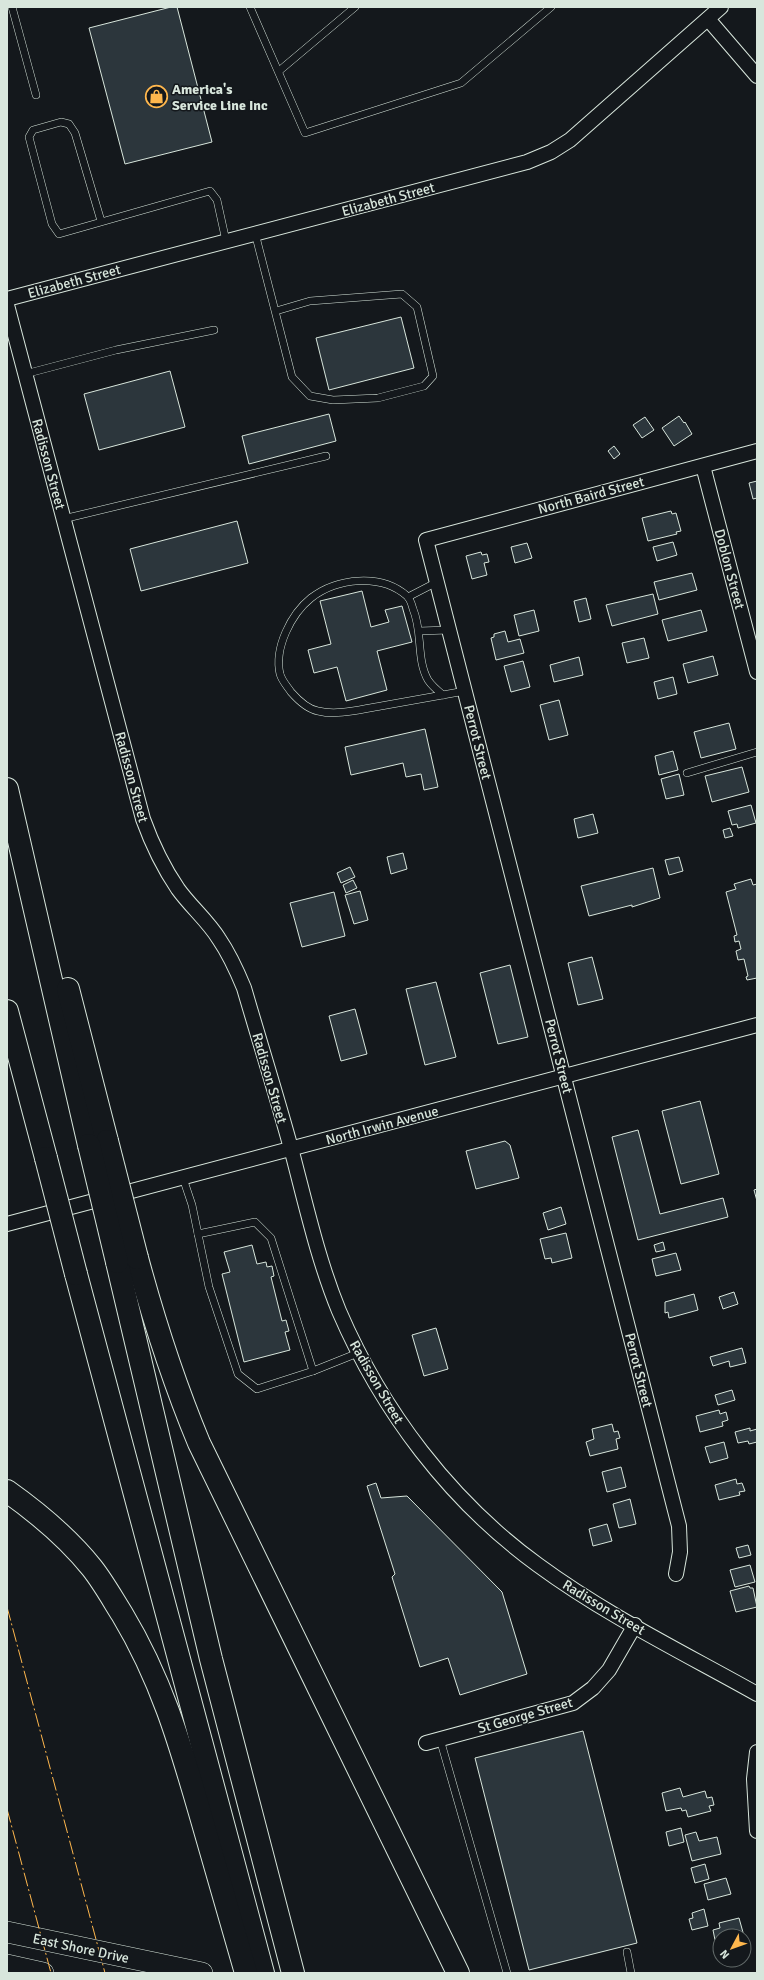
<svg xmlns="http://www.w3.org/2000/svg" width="764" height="1980" viewBox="0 0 764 1980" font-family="Signika,sans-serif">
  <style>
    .building { fill: #2c363c; stroke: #d8e6dc }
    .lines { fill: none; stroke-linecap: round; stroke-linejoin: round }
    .service-casing { stroke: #d8e6dc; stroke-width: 8 }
    .minor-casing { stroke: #d8e6dc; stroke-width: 16 }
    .secondary-casing { stroke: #d8e6dc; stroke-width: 22 }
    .motorway-casing { stroke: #d8e6dc; stroke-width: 24 }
    .service { stroke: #14181c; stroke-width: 7 }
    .minor { stroke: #14181c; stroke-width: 14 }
    .secondary { stroke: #14181c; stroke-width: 21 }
    .motorway { stroke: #14181c; stroke-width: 22 }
    .motorway-bridge-casing { stroke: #d8e6dc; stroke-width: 24; stroke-linecap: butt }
    .motorway-bridge { stroke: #14181c; stroke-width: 22 }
    .power { stroke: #ffb74d; stroke-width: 1; stroke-dasharray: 14 3 2 3; stroke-linecap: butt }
    .labels { text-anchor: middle; stroke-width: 3; stroke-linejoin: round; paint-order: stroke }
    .poi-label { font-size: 14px; font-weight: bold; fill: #d8e6dc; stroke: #14181c; text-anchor: start }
    .street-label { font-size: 14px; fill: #d8e6dc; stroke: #14181c }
  </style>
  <rect width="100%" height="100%" fill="#14181c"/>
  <g class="building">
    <polygon points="171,7 177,7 212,142 125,164 89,28"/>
    <polygon points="401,317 414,368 329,390 316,338"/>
    <polygon points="170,371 185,427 99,450 84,394"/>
    <polygon points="329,414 336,441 249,464 242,436"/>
    <polygon points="679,416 684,423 685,422 692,434 674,446 662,428"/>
    <polygon points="645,417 654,430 642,438 633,425"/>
    <polygon points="614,446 620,454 614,459 608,451"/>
    <polygon points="757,481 757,498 753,499 749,483"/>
    <polygon points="671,511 672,514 676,513 681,531 676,532 677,534 648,541 642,518"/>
    <polygon points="237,521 248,563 141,591 130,549"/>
    <polygon points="673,542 677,555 657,561 653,547"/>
    <polygon points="527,543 532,558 515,563 511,547"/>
    <polygon points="481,552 482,555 487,554 489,562 484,563 487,575 472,579 466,556"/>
    <polygon points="692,573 697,590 659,600 654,582"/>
    <polygon points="362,591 371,627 389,622 385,610 402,606 412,642 377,651 387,690 346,701 337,667 314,673 308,650 331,644 320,601"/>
    <polygon points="653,594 658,614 612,626 606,605"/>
    <polygon points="586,598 591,619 579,622 574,601"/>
    <polygon points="534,610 539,631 519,636 514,615"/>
    <polygon points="701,610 707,631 668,641 662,620"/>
    <polygon points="505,631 508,642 520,639 524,653 496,660 491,638 494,637 494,634"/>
    <polygon points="644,638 649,658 627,663 622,643"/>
    <polygon points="713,656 718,675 688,683 683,664"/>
    <polygon points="579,657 583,675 554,682 550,665"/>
    <polygon points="523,661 530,687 511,692 504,666"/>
    <polygon points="673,677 677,694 658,699 654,682"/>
    <polygon points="559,700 568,735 549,740 540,705"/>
    <polygon points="729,723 736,749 701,758 694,732"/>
    <polygon points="425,729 438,787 424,790 421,774 406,777 403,763 351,775 345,747"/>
    <polygon points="673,751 678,770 659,775 655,756"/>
    <polygon points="742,767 749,792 712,802 705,776"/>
    <polygon points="679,774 684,795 666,799 661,779"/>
    <polygon points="751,805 756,823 738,828 737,824 732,825 728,811"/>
    <polygon points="593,814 598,833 578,838 574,819"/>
    <polygon points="730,828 733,836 725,838 723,830"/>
    <polygon points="403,853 407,869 391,874 387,857"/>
    <polygon points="679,857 683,871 669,875 665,860"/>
    <polygon points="350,867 355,877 341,883 337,873"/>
    <polygon points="653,868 660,898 632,907 632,905 589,916 581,886"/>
    <polygon points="751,879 753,885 757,884 757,978 747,980 746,977 748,976 744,959 738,960 736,951 741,949 739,941 735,942 734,936 737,935 726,892 736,889 734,884"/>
    <polygon points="353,880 357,888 346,893 343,885"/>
    <polygon points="360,891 368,920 354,924 345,895"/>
    <polygon points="334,892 345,936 302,947 290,903"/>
    <polygon points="592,957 603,999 578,1005 568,963"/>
    <polygon points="510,965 528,1037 498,1044 480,973"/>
    <polygon points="436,982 456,1057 425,1065 406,989"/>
    <polygon points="355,1009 367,1054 341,1061 329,1016"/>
    <polygon points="700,1101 719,1174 681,1184 662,1111"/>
    <polygon points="638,1130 660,1214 723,1198 728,1217 638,1240 612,1137"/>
    <polygon points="505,1141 510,1145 519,1178 476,1189 466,1151"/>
    <polygon points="757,1189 757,1201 754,1190"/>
    <polygon points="561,1207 566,1224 548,1230 543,1213"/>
    <polygon points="566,1233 572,1258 552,1263 551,1258 545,1259 540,1239"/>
    <polygon points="663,1242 665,1250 656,1252 654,1245"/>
    <polygon points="252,1245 257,1264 266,1262 267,1267 272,1266 274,1276 271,1277 282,1321 286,1320 289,1331 285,1332 290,1350 244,1362 222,1274 230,1272 224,1252"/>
    <polygon points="676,1253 681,1270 656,1276 652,1259"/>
    <polygon points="734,1292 738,1304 723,1309 719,1297"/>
    <polygon points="694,1294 698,1310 669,1318 668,1312 665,1313 665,1302"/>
    <polygon points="436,1328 448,1369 424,1376 412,1335"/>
    <polygon points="742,1348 746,1363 730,1367 729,1361 713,1366 710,1357"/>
    <polygon points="732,1390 735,1400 718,1405 715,1395"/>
    <polygon points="719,1410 720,1414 726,1412 728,1420 722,1422 723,1426 700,1432 696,1416"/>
    <polygon points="612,1424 614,1432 618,1431 620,1438 616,1439 618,1449 590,1456 586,1442 594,1439 592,1429"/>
    <polygon points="750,1428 750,1431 757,1429 757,1442 749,1444 748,1441 738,1443 735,1432"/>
    <polygon points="724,1442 728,1458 710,1463 705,1447"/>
    <polygon points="621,1467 626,1487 607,1492 602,1472"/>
    <polygon points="736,1479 737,1484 742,1483 745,1491 739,1492 740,1495 719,1500 715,1485"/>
    <polygon points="376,1483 381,1498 407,1496 502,1592 527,1674 460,1695 448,1658 420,1667 392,1577 395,1574 367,1486"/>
    <polygon points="630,1499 636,1524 619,1528 613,1504"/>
    <polygon points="607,1524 612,1541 593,1546 589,1529"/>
    <polygon points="748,1545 751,1555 739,1558 736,1548"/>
    <polygon points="750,1565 755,1582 735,1587 730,1570"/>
    <polygon points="749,1586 750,1588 753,1588 757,1607 736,1612 730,1591"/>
    <polygon points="583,1731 637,1943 529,1970 475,1758"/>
    <polygon points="680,1788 683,1797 705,1791 707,1798 712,1797 714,1805 709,1806 711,1811 688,1817 686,1810 682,1811 681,1808 666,1811 662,1793"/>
    <polygon points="681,1828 684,1842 669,1846 666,1832"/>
    <polygon points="696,1832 699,1841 717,1837 721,1854 692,1861 685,1835"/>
    <polygon points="705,1864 709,1879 695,1883 691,1868"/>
    <polygon points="726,1878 731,1894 708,1900 704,1884"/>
    <polygon points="704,1909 708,1926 692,1930 689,1919 693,1918 692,1913"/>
    <polygon points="739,1918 744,1936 720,1936 720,1939 715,1940 713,1930 720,1928 719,1923"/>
    <polygon points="744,1937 748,1953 744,1954"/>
  </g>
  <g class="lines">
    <defs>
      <g id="service">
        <polyline points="12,7 36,95"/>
        <polyline points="250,7 305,133 461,83 551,7"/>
        <polyline points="279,71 355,7"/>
        <polyline points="101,221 75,133 69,124 61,122 33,130 29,137 52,224 59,234 210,191 217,200 226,241"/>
        <polyline points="255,233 292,377 310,396 333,400 378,398 424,386 433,376 417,307 402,294 310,301 276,311"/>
        <polyline points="25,374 116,350 214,330"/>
        <polyline points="63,519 326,456"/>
        <polyline points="408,597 437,582"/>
        <polyline points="419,631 449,630"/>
        <path d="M443 695C438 691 432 686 428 680 416 659 423 632 413 609 412 605 410 599 407 596 381 573 337 578 311 598 291 614 274 648 280 674 282 681 287 686 291 692 298 700 307 709 318 711 338 716 361 709 381 706 409 701 437 696 465 691"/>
        <polyline points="687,773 757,752"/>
        <polyline points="183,1178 192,1205 198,1234 255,1222 271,1238 313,1371"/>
        <polyline points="198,1234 209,1287 238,1374 257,1389 313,1371 358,1353"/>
        <polyline points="440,1739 507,1973"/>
        <polyline points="627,1952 631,1973"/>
      </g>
      <g id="minor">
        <polyline points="708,19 757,76"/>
        <polyline points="7,299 527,162 551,152 570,140 721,7"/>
        <path d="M7 305 143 819C152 844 163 867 178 889 191 907 208 921 219 939 230 955 237 971 244 988 260 1043 277 1097 292 1152 306 1205 318 1260 339 1311 382 1411 450 1501 538 1565 606 1615 684 1653 757 1694"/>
        <polyline points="703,466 757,672"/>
        <polyline points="7,1224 757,1025"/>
        <polyline points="676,1574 680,1552 679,1526 426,540 757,451"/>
        <polyline points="426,1743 573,1703 593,1688 609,1670 635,1625"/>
        <polyline points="757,1752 754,1779 757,1831"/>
      </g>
      <g id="secondary">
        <polyline points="7,1932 202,1973"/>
        <polyline points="7,1965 43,1973"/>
      </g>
      <g id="motorway">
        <polyline points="7,789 89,1145"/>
        <polyline points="68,989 107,1141"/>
        <polyline points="7,1011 46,1158"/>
        <path d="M137 1258C154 1321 174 1383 199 1443L458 1973"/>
        <polyline points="117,1262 211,1659 293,1973"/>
        <polyline points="76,1274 263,1973"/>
        <path d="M7 1491C38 1513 68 1538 92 1568 103 1582 112 1598 122 1614 161 1679 179 1740 200 1813 215 1866 231 1920 246 1973"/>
      </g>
    </defs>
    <use href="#service" class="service-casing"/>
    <use href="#minor" class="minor-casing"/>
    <use href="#secondary" class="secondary-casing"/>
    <use href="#motorway" class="motorway-casing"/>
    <use href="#service" class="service"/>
    <use href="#minor" class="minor"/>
    <use href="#secondary" class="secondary"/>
    <use href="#motorway" class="motorway"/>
    <defs>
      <g id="motorway-bridge">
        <polyline points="107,1141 137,1258"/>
        <polyline points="89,1145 117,1262"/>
        <polyline points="46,1158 76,1274"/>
      </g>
    </defs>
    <use href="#motorway-bridge" class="motorway-bridge-casing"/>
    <use href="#motorway-bridge" class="motorway-bridge"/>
    <g class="power">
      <polyline points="7,1607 105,1973"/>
      <polyline points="7,1809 51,1973"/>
    </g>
  </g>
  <defs>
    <symbol id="shop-ring" viewBox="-11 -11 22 22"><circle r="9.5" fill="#14181c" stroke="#ffb74d" stroke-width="1.5"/><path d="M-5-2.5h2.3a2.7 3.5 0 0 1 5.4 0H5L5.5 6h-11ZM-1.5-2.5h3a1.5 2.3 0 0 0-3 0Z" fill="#ffb74d"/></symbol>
  </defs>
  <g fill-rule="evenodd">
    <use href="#shop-ring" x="144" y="84" width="25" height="25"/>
  </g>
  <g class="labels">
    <g class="poi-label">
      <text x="172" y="94">America's<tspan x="172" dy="16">Service Line Inc</tspan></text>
    </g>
    <g class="street-label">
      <text transform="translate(388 199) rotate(-15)" y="5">Elizabeth Street</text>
      <text transform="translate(74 281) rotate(-15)" y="5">Elizabeth Street</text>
      <text transform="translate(49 464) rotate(75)" y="5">Radisson Street</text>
      <text transform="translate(591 495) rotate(-15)" y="5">North Baird Street</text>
      <text transform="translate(730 569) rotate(75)" y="5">Doblon Street</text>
      <text transform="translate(478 742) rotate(76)" y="5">Perrot Street</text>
      <text transform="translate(132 777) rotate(75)" y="5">Radisson Street</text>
      <text transform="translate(559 1056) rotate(76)" y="5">Perrot Street</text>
      <text transform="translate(270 1078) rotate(74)" y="5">Radisson Street</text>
      <text transform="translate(382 1125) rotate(-15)" y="5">North Irwin Avenue</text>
      <text transform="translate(639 1370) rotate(76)" y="5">Perrot Street</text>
      <text transform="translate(377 1382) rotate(60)" y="5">Radisson Street</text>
      <text transform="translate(604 1607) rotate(31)" y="5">Radisson Street</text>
      <text transform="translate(525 1715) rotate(-16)" y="5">St George Street</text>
      <text transform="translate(81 1948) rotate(12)" y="5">East Shore Drive</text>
    </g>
  </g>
  <rect width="764" height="1980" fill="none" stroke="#d8e6dc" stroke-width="16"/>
  <g transform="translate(732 1948) rotate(229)"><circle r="19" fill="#14181c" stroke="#626a69"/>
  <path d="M0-3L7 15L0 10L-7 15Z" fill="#ffb74d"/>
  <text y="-6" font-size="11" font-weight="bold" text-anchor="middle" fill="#d8e6dc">N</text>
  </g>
</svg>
